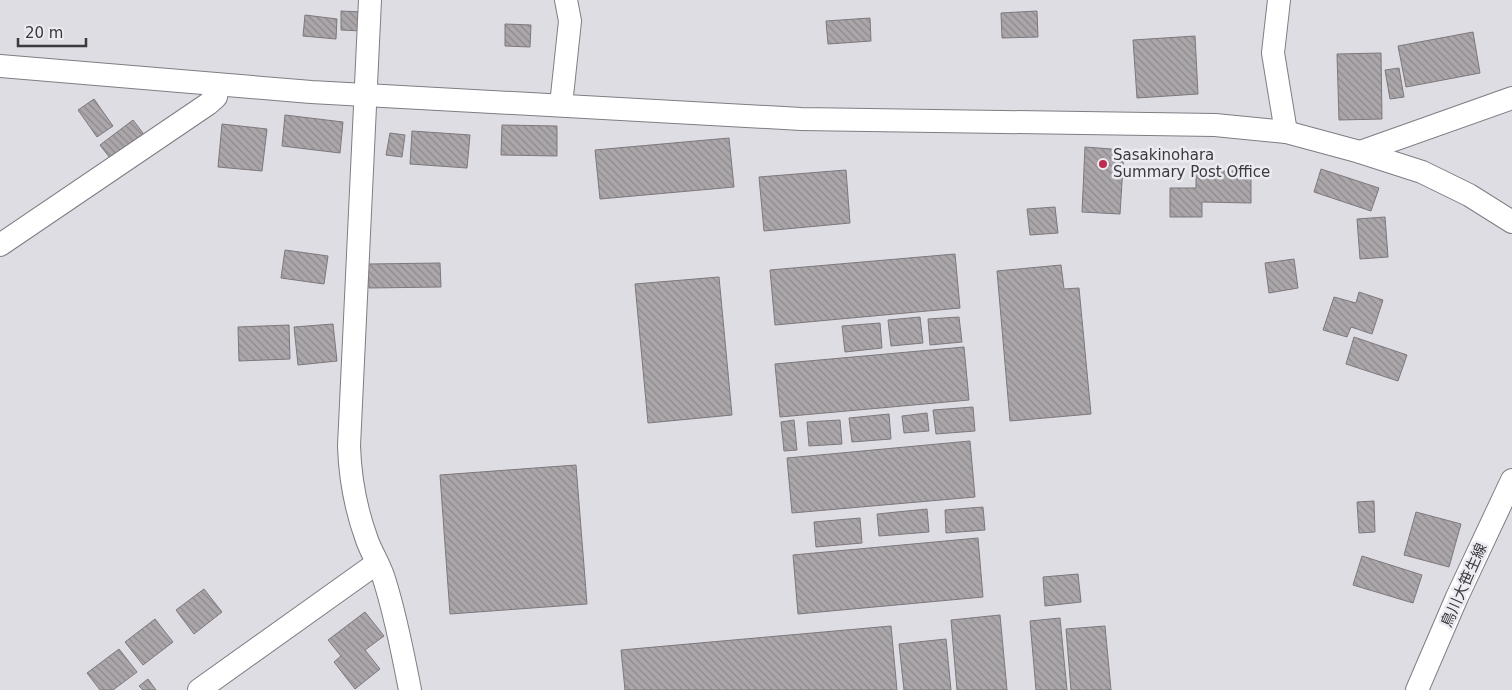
<svg xmlns="http://www.w3.org/2000/svg" width="1512" height="690" viewBox="0 0 1512 690" font-family="'DejaVu Sans','Noto Sans JP',sans-serif">
  <style>
    .building { fill: url(#building-back-hatch); stroke: #7d787c }
    .lines { fill: none; stroke-linecap: round; stroke-linejoin: round }
    .minor-casing { stroke: #7e7d83; stroke-width: 24 }
    .minor { stroke: #fff; stroke-width: 22 }
    .poi-dot { fill: #bd2c4c; stroke: #ebebf1; stroke-width: 2 }
    .labels { text-anchor: middle; stroke-width: 5; stroke-linejoin: round; paint-order: stroke }
    .poi-label { font-size: 15px; fill: #3a3a3c; stroke: #ebebf1; text-anchor: start }
    .street-label { font-size: 15px; fill: #3a3a3c; stroke: #ebebf1 }
  </style>
  <defs>
    <pattern id="building-back-hatch" width="6" height="6" patternUnits="userSpaceOnUse" patternTransform="scale(1.25)"><rect width="6" height="6" fill="#aba6aa"/><path d="M-1 5l2 2M0 0l6 6M5-1l2 2" fill="none" stroke="#8c888c"/></pattern>
  </defs>
  <rect width="100%" height="100%" fill="#dedde4"/>
  <g class="building">
    <polygon points="341,11 362,12 362,31 341,30"/>
    <polygon points="1037,11 1038,37 1002,38 1001,13"/>
    <polygon points="305,15 337,19 336,39 303,36"/>
    <polygon points="870,18 871,41 828,44 826,21"/>
    <polygon points="505,24 531,25 530,47 505,46"/>
    <polygon points="1473,32 1480,73 1406,87 1398,46"/>
    <polygon points="1195,36 1198,94 1137,98 1133,40"/>
    <polygon points="1381,53 1382,119 1339,120 1337,54"/>
    <polygon points="1399,68 1404,97 1390,99 1385,70"/>
    <polygon points="94,99 113,126 97,137 78,110"/>
    <polygon points="285,115 343,122 340,153 282,146"/>
    <polygon points="133,120 146,137 113,162 100,145"/>
    <polygon points="222,124 267,129 262,171 218,167"/>
    <polygon points="502,125 557,126 557,156 501,155"/>
    <polygon points="412,131 470,135 467,168 410,164"/>
    <polygon points="390,133 405,135 402,157 386,155"/>
    <polygon points="729,138 734,187 600,199 595,150"/>
    <polygon points="1085,147 1124,150 1120,214 1082,212"/>
    <polygon points="1321,169 1379,188 1371,211 1314,192"/>
    <polygon points="846,170 850,223 764,231 759,177"/>
    <polygon points="1196,171 1251,171 1251,203 1202,202 1202,217 1170,217 1170,188 1196,188"/>
    <polygon points="1055,207 1058,233 1030,235 1027,209"/>
    <polygon points="1385,217 1388,257 1360,259 1357,219"/>
    <polygon points="285,250 328,256 324,284 281,278"/>
    <polygon points="955,254 960,308 775,325 770,270"/>
    <polygon points="1294,259 1298,288 1269,293 1265,263"/>
    <polygon points="440,263 441,287 369,288 368,264"/>
    <polygon points="1061,265 1064,289 1079,288 1091,414 1010,421 997,271"/>
    <polygon points="719,277 732,415 648,423 635,284"/>
    <polygon points="1359,292 1383,300 1372,334 1351,327 1347,337 1323,330 1334,297 1356,303"/>
    <polygon points="920,317 923,343 891,346 888,320"/>
    <polygon points="959,317 962,342 930,345 928,319"/>
    <polygon points="880,323 882,348 845,352 842,326"/>
    <polygon points="333,324 337,361 298,365 294,327"/>
    <polygon points="289,325 290,359 239,361 238,327"/>
    <polygon points="1354,337 1407,355 1398,381 1346,364"/>
    <polygon points="964,347 969,400 780,417 775,364"/>
    <polygon points="973,407 975,431 936,434 933,410"/>
    <polygon points="927,413 929,431 904,433 902,416"/>
    <polygon points="889,414 891,439 852,442 849,418"/>
    <polygon points="794,420 797,450 784,451 781,422"/>
    <polygon points="840,420 842,444 809,446 807,422"/>
    <polygon points="970,441 975,497 792,513 787,458"/>
    <polygon points="576,465 587,604 450,614 440,475"/>
    <polygon points="1374,501 1375,532 1359,533 1357,502"/>
    <polygon points="983,507 985,530 946,533 945,510"/>
    <polygon points="927,509 929,532 879,536 877,514"/>
    <polygon points="1416,512 1461,524 1449,567 1404,555"/>
    <polygon points="860,518 862,543 816,547 814,522"/>
    <polygon points="978,538 983,597 798,614 793,555"/>
    <polygon points="1362,556 1422,575 1413,603 1353,585"/>
    <polygon points="1078,574 1081,602 1045,606 1043,577"/>
    <polygon points="204,589 222,612 194,634 176,610"/>
    <polygon points="365,612 384,636 365,650 380,669 355,689 334,662 341,656 328,640"/>
    <polygon points="1000,615 1007,690 957,690 951,620"/>
    <polygon points="1060,618 1067,690 1036,690 1030,621"/>
    <polygon points="155,619 173,642 143,665 125,642"/>
    <polygon points="891,626 897,690 625,690 621,650"/>
    <polygon points="1105,626 1111,690 1071,690 1066,629"/>
    <polygon points="946,639 951,690 904,690 899,644"/>
    <polygon points="119,649 137,672 113,690 100,690 87,673"/>
    <polygon points="148,679 156,690 143,690 139,686"/>
  </g>
  <g class="lines">
    <defs>
      <g id="minor">
        <path d="M370 0 349 446C350 477 356 510 367 540 372 554 381 567 385 582 396 617 403 654 410 690"/>
        <polyline points="1279,0 1273,53 1286,132"/>
        <polyline points="0,66 311,92 801,119 1215,125 1286,132 1360,152 1422,172 1469,195 1512,222"/>
        <polyline points="561,105 570,21 566,0"/>
        <polyline points="1360,152 1512,98"/>
        <polyline points="0,245 208,104 216,97 218,85"/>
        <polyline points="199,690 377,563"/>
        <polyline points="1417,690 1457,597 1512,480"/>
      </g>
    </defs>
    <use href="#minor" class="minor-casing"/>
    <use href="#minor" class="minor"/>
  </g>
  <circle class="poi-dot" cx="1103" cy="164" r="5"/>
  <g class="labels">
    <g class="poi-label">
      <text x="1113" y="160">Sasakinohara<tspan x="1113" dy="17">Summary Post Office</tspan></text>
    </g>
    <g class="street-label">
      <text transform="translate(1464 585) rotate(-66)" y="5">鳥川大笹生線</text>
    </g>
  </g>
  <path d="M18 38v8h68v-8" fill="none" stroke="#3a3a3c" stroke-width="2.5"/>
  <text x="25" y="38" font-size="15" fill="#3a3a3c" stroke="#ebebf1" stroke-width="4" paint-order="stroke">20 m</text>
</svg>
